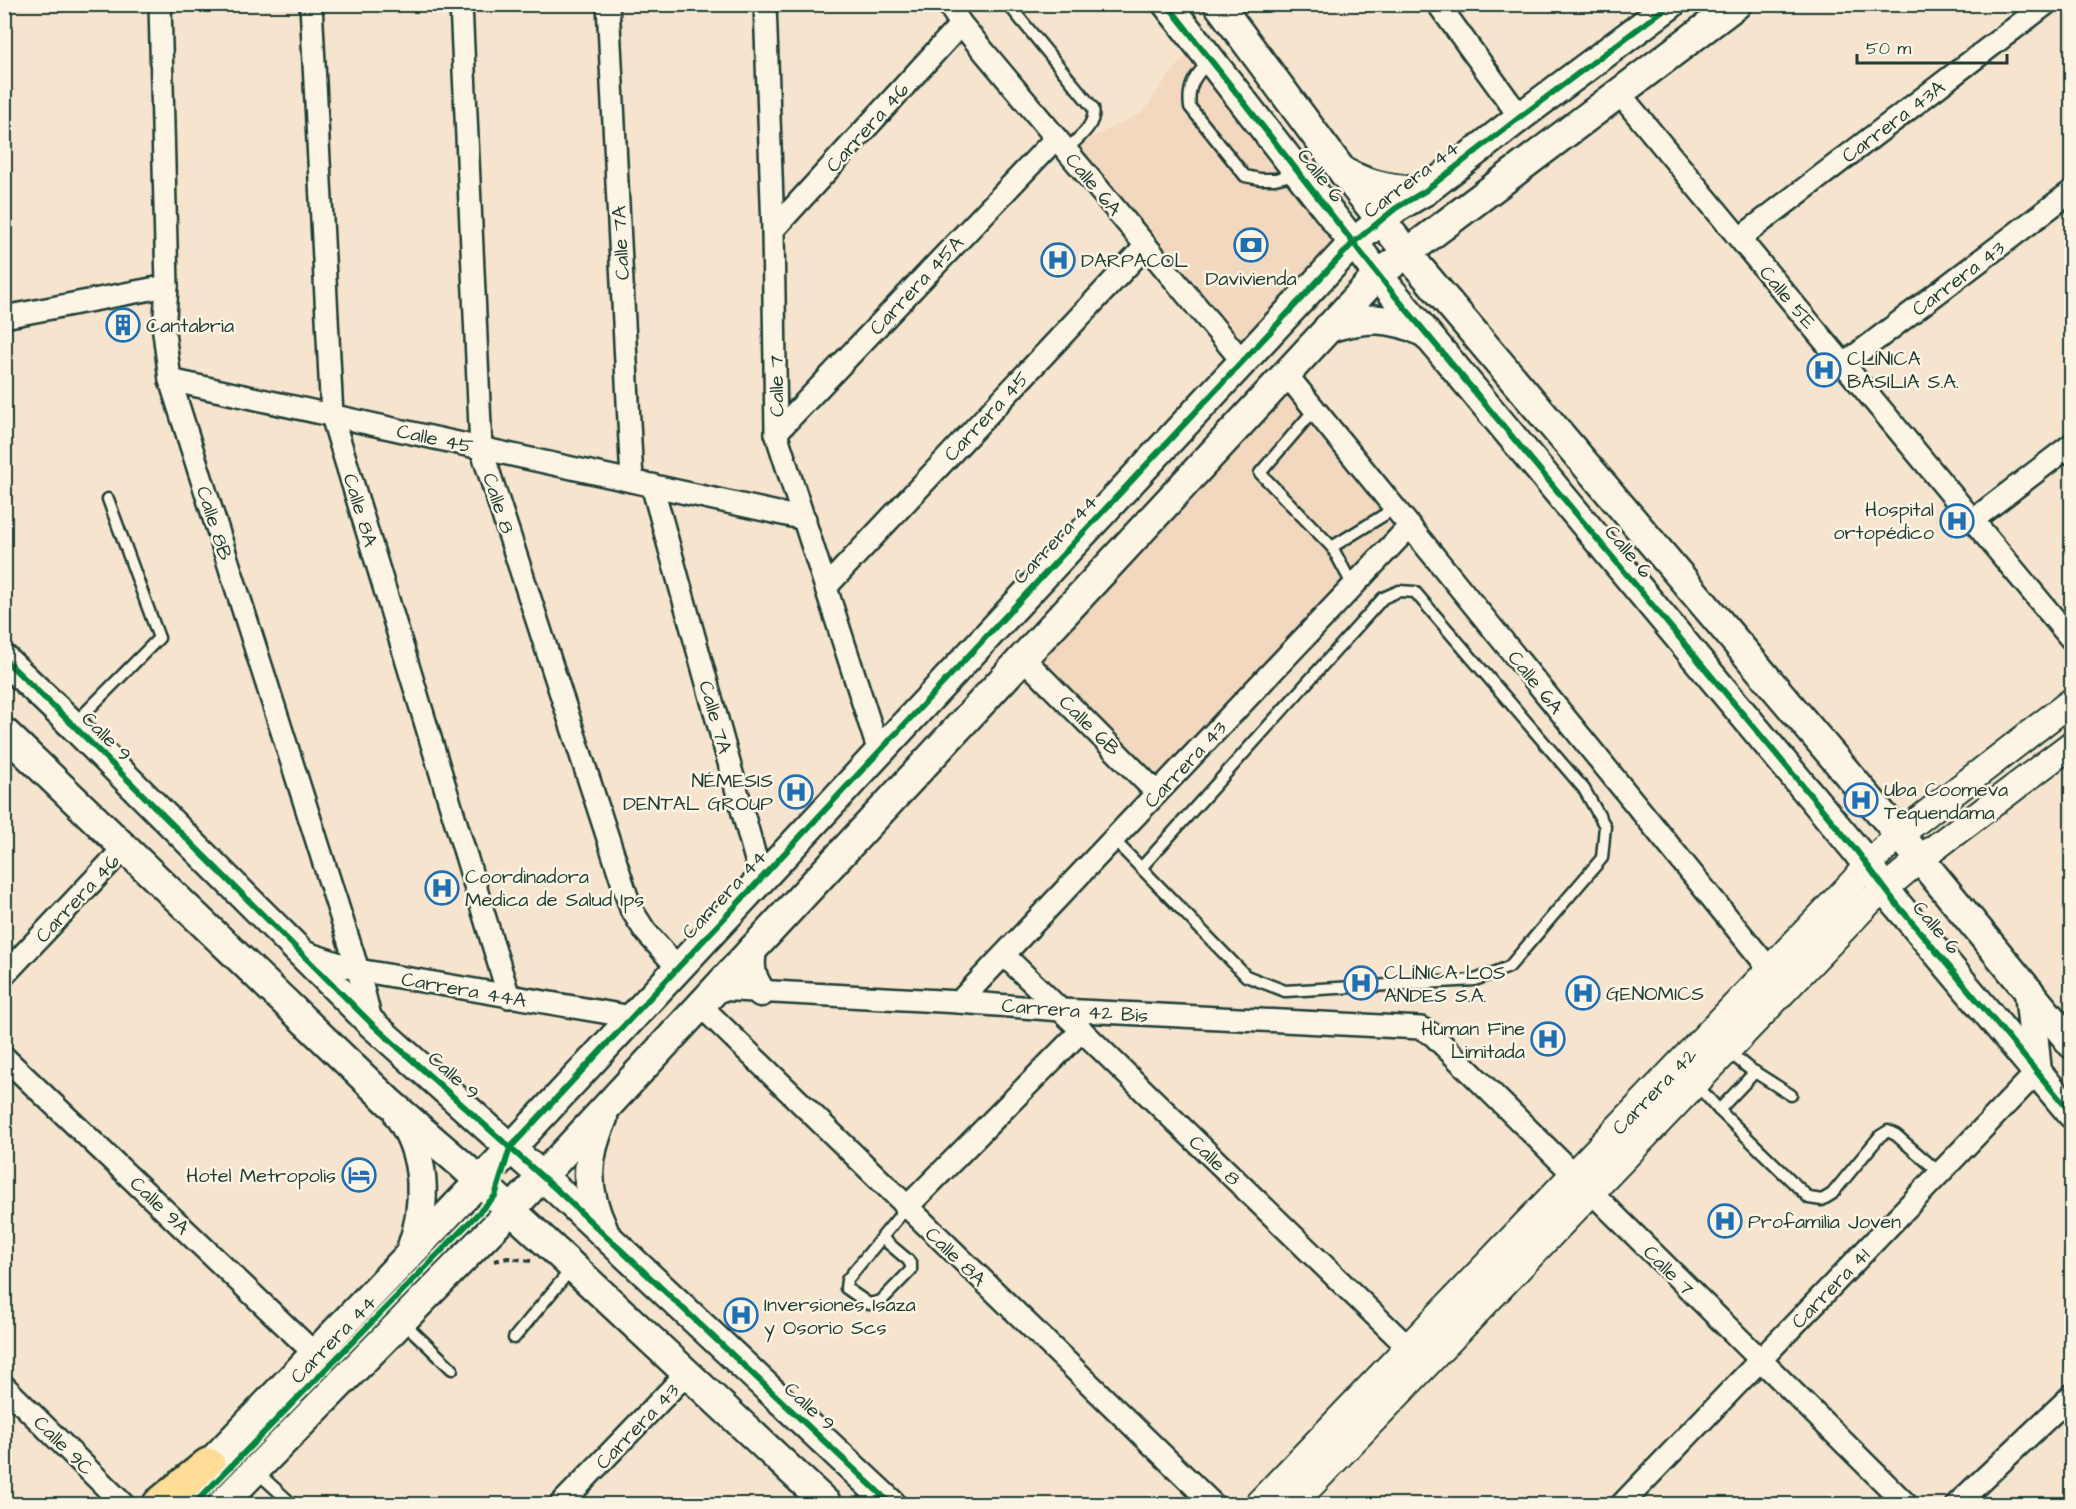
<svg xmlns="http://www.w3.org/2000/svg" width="2076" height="1509" viewBox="0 0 2076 1509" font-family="'Architects Daughter',sans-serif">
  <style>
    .built { fill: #f2d8be }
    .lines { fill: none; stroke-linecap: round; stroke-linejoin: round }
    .service-casing { stroke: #1f3d34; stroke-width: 15 }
    .minor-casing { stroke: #1f3d34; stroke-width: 26 }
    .tertiary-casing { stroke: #1f3d34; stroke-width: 30 }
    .secondary-casing { stroke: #1f3d34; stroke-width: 33 }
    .primary-casing { stroke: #1f3d34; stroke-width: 38 }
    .path { stroke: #1f3d34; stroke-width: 4; stroke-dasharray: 6 4.5; stroke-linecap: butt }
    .service { stroke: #fcf5e5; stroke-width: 10 }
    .minor { stroke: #fcf5e5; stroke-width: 21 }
    .tertiary { stroke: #fcf5e5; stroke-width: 26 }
    .secondary { stroke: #fcf5e5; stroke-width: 28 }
    .primary { stroke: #fedd96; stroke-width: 33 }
    .cycleway-casing { stroke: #fcf5e5; stroke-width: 10 }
    .cycleway { stroke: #00873e; stroke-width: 6 }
    .labels { text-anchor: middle; stroke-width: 5; stroke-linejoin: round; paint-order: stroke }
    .street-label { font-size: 20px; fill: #1f3d34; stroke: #fcf5e5 }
    .poi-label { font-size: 20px; fill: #1f3d34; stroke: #fcf5e5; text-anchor: start }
  </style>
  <rect width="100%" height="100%" fill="#f6e4ce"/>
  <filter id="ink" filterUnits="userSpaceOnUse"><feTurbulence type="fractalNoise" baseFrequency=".0167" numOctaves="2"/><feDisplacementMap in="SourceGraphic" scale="12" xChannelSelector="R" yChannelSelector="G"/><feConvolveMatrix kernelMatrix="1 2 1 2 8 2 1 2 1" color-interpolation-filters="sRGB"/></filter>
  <g filter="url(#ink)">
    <g class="built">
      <polygon points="1198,44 1353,243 1243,362 1066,150 1142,113 1170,74"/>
      <polygon points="1286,374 1410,526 1157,793 1023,658"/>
    </g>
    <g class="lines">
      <defs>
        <g id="service">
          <path d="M1008 4 1093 108C1097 125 1077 139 1066 150"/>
          <path d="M1210 60C1196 75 1187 85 1190 107L1245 176 1260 179H1275L1296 174"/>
          <polyline points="1315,409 1260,473 1332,547 1384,515 1394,506"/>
          <polyline points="1332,547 1353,586"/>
          <polyline points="73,725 159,638 108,499"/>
          <polyline points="1113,839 1246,976 1285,991 1475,980 1509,967 1602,858 1605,826 1584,789 1415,592 1399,591 1383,598 1141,868"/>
          <polyline points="1728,1051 1747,1067 1791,1095"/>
          <polyline points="1696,1084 1719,1110 1809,1198 1822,1200 1832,1194 1880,1136 1888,1131 1896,1135 1940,1173"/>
          <polyline points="1719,1110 1755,1072"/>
          <polyline points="882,1238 908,1260 911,1265 911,1270 881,1301 869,1304 846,1288 847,1280 906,1208"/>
          <polyline points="403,1322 452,1369"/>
          <polyline points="514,1338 573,1267"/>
          <polyline points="257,1472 292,1504"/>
        </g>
        <g id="minor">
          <polyline points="160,4 167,286 164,332 170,380 358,970 372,1024"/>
          <polyline points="311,4 332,416 509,997"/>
          <polyline points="461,4 481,448 631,909 645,931 678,968"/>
          <polyline points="608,4 632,481"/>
          <polyline points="765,4 773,230 776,433 879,752"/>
          <polyline points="948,4 961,24 1243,362"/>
          <polyline points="1438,4 1520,117"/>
          <polyline points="1619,93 2072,640"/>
          <polyline points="773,230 961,24"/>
          <polyline points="1740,238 2046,4"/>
          <polyline points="4,317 167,286"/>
          <polyline points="1844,364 2072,191"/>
          <polyline points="1286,374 1780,982"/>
          <polyline points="170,380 805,519"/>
          <polyline points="776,433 1056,138"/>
          <polyline points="652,485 761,878"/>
          <polyline points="1973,520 2072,444"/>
          <polyline points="826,587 1146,246"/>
          <polyline points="1023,658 1157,793"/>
          <polyline points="301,951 358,970 632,1017"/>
          <polyline points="1004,955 1419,1358"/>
          <polyline points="4,975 125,847"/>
          <polyline points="716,989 959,1002 1061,1010 1421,1028 1433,1035 1906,1504"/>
          <polyline points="959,1002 1410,526"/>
          <polyline points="700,1005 1213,1504"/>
          <polyline points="4,1057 315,1354"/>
          <polyline points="906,1208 1082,1030"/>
          <polyline points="4,1386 123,1504"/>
          <polyline points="561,1504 687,1373"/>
          <polyline points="1622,1504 2037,1072"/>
          <polyline points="1957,1504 2072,1395"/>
        </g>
        <g id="tertiary">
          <polyline points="1258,1504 1854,881 1867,865 1899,835 2072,701"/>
          <polyline points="1293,1504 1871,900 1920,859 2072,744"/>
        </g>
        <g id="secondary">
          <polyline points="1167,4 1391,291 1856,850 1895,902 2072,1114"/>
          <polyline points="1218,4 1343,172 1419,268 1920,859 2072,1044"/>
          <path d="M1346 173C1372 187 1396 190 1425 191"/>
          <path d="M1328 328C1364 317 1391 315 1425 333"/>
          <polyline points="4,659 73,725 372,1024 556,1189 891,1504"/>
          <polyline points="4,732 389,1102 462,1165 573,1267 827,1504"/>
          <path d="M752 950C749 967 751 978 761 992"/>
          <polyline points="2029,991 2037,1072"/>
          <path d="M399 1116C427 1156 427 1207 411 1250"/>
          <path d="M603 1229C584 1189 585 1158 603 1118"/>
          <polyline points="193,1481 497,1163 1353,243 1396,208 1425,191 1520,117 1671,4"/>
          <polyline points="222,1504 511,1210 1378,275 1737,4"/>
        </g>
        <polyline id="primary" points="160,1504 208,1465"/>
      </defs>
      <use href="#service" class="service-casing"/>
      <use href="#minor" class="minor-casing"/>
      <use href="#tertiary" class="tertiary-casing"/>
      <use href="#secondary" class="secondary-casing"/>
      <use href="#primary" class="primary-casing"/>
      <polyline class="path" points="494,1261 508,1258 531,1261"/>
      <use href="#service" class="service"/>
      <use href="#minor" class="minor"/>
      <use href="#tertiary" class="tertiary"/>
      <use href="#secondary" class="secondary"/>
      <use href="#primary" class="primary"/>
      <defs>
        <g id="cycleway">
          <polyline points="1167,4 1391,291 1856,850 1895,902 2072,1114"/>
          <polyline points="4,659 73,725 372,1024 556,1189 891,1504"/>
          <polyline points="194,1504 495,1196 510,1148 1353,243 1396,208 1425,191 1520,117 1671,4"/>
        </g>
      </defs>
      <use href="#cycleway" class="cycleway-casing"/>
      <use href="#cycleway" class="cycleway"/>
    </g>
  </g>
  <defs>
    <symbol id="bank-ring" viewBox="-11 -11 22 22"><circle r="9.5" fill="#fcf5e5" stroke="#1f6fb2" stroke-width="1.5"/><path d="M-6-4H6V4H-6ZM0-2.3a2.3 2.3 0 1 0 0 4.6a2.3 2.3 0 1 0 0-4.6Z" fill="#1f6fb2"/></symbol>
    <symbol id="hospital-ring" viewBox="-11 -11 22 22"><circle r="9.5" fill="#fcf5e5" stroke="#1f6fb2" stroke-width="1.5"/><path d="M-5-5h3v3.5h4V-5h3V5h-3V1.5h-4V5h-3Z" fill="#1f6fb2"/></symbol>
    <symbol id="building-ring" viewBox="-11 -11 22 22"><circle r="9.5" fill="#fcf5e5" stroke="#1f6fb2" stroke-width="1.5"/><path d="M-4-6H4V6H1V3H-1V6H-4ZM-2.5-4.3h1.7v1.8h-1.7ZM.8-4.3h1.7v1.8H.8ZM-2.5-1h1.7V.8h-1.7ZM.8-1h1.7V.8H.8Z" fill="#1f6fb2"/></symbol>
    <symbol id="hotel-ring" viewBox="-11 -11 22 22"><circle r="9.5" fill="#fcf5e5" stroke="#1f6fb2" stroke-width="1.5"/><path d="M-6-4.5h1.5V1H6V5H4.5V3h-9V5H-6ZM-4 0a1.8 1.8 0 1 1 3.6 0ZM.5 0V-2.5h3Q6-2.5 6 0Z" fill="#1f6fb2"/></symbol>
  </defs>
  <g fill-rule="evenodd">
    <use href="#bank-ring" x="1232" y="226" width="38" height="38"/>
    <use href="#hospital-ring" x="1039" y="241" width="38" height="38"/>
    <use href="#building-ring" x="104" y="306" width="38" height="38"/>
    <use href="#hospital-ring" x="1805" y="351" width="38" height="38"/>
    <use href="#hospital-ring" x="1938" y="502" width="38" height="38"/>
    <use href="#hospital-ring" x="777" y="773" width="38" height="38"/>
    <use href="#hospital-ring" x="1842" y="781" width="38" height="38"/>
    <use href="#hospital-ring" x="423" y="869" width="38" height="38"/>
    <use href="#hospital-ring" x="1342" y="964" width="38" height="38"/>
    <use href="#hospital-ring" x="1564" y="974" width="38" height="38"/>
    <use href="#hospital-ring" x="1529" y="1020" width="38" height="38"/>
    <use href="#hotel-ring" x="340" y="1156" width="38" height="38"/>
    <use href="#hospital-ring" x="1706" y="1202" width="38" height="38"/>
    <use href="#hospital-ring" x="722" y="1296" width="38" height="38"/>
  </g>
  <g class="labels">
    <g class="street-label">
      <text transform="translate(1893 121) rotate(-37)" y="7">Carrera 43A</text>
      <text transform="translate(867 127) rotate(-48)" y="7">Carrera 46</text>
      <text transform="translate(1321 175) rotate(52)" y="7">Calle 6</text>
      <text transform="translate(1411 179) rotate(-37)" y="7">Carrera 44</text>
      <text transform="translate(1094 184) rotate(50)" y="7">Calle 6A</text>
      <text transform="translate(620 243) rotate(-93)" y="7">Calle 7A</text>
      <text transform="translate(1958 278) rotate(-37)" y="7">Carrera 43</text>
      <text transform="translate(916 285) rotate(-47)" y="7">Carrera 45A</text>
      <text transform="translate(1788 297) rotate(50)" y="7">Calle 5E</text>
      <text transform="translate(776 386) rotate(-91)" y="7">Calle 7</text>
      <text transform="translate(986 416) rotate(-47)" y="7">Carrera 45</text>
      <text transform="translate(435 438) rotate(12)" y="7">Calle 45</text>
      <text transform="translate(499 503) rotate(72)" y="7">Calle 8</text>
      <text transform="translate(361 510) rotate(73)" y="7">Calle 8A</text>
      <text transform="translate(215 523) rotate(72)" y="7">Calle 8B</text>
      <text transform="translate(1055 539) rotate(-47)" y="7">Carrera 44</text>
      <text transform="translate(1629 551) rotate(50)" y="7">Calle 6</text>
      <text transform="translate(1536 682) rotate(51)" y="7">Calle 6A</text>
      <text transform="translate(716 717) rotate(74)" y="7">Calle 7A</text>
      <text transform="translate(1090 725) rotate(45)" y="7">Calle 6B</text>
      <text transform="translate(107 736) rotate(45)" y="7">Calle 9</text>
      <text transform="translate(1185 764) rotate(-47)" y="7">Carrera 43</text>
      <text transform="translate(724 894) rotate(-47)" y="7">Carrera 44</text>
      <text transform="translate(77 898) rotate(-47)" y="7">Carrera 46</text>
      <text transform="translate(1937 927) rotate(50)" y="7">Calle 6</text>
      <text transform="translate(464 989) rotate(10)" y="7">Carrera 44A</text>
      <text transform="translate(1075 1010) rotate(4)" y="7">Carrera 42 Bis</text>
      <text transform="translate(454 1075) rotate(42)" y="7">Calle 9</text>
      <text transform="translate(1654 1091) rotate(-46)" y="7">Carrera 42</text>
      <text transform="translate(1215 1160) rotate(44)" y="7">Calle 8</text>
      <text transform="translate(160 1205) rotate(44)" y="7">Calle 9A</text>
      <text transform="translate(956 1256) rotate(44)" y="7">Calle 8A</text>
      <text transform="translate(1669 1270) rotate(45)" y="7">Calle 7</text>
      <text transform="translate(1830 1288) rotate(-46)" y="7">Carrera 41</text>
      <text transform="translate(333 1339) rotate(-46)" y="7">Carrera 44</text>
      <text transform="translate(810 1406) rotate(43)" y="7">Calle 9</text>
      <text transform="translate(637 1426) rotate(-46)" y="7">Carrera 43</text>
      <text transform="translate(64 1445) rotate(45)" y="7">Calle 9C</text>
    </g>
    <g class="poi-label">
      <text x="1081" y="267">DARPACOL</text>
      <text x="1251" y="285" text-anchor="middle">Davivienda</text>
      <text x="146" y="332">Cantabria</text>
      <text x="1847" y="365">CLÍNICA<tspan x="1847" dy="23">BASILIA S.A.</tspan></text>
      <text x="1934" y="516" text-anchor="end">Hospital<tspan x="1934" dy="23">ortopédico</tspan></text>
      <text x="773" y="787" text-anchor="end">NÉMESIS<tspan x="773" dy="23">DENTAL GROUP</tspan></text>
      <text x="1884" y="796">Uba Coomeva<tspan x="1884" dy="23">Tequendama</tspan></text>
      <text x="465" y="883">Coordinadora<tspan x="465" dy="23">Medica de Salud Ips</tspan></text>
      <text x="1384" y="979">CLÍNICA LOS<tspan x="1384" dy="23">ANDES S.A.</tspan></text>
      <text x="1606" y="1000">GENOMICS</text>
      <text x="1525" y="1035" text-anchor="end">Human Fine<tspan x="1525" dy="23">Limitada</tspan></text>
      <text x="336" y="1182" text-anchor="end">Hotel Metropolis</text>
      <text x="1748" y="1228">Profamilia Joven</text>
      <text x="764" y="1311">Inversiones Isaza<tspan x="764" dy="23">y Osorio Scs</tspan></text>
    </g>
  </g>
  <rect width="2076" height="1509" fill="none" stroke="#fcf5e5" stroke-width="24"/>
  <rect x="12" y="12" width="2052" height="1485" fill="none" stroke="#1f3d34" stroke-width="2" filter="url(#ink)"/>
  <path d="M1857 54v9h150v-9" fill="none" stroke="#1f3d34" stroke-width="3"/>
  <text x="1866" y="54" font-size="18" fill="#1f3d34" stroke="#fcf5e5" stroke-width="4.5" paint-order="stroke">50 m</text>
</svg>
